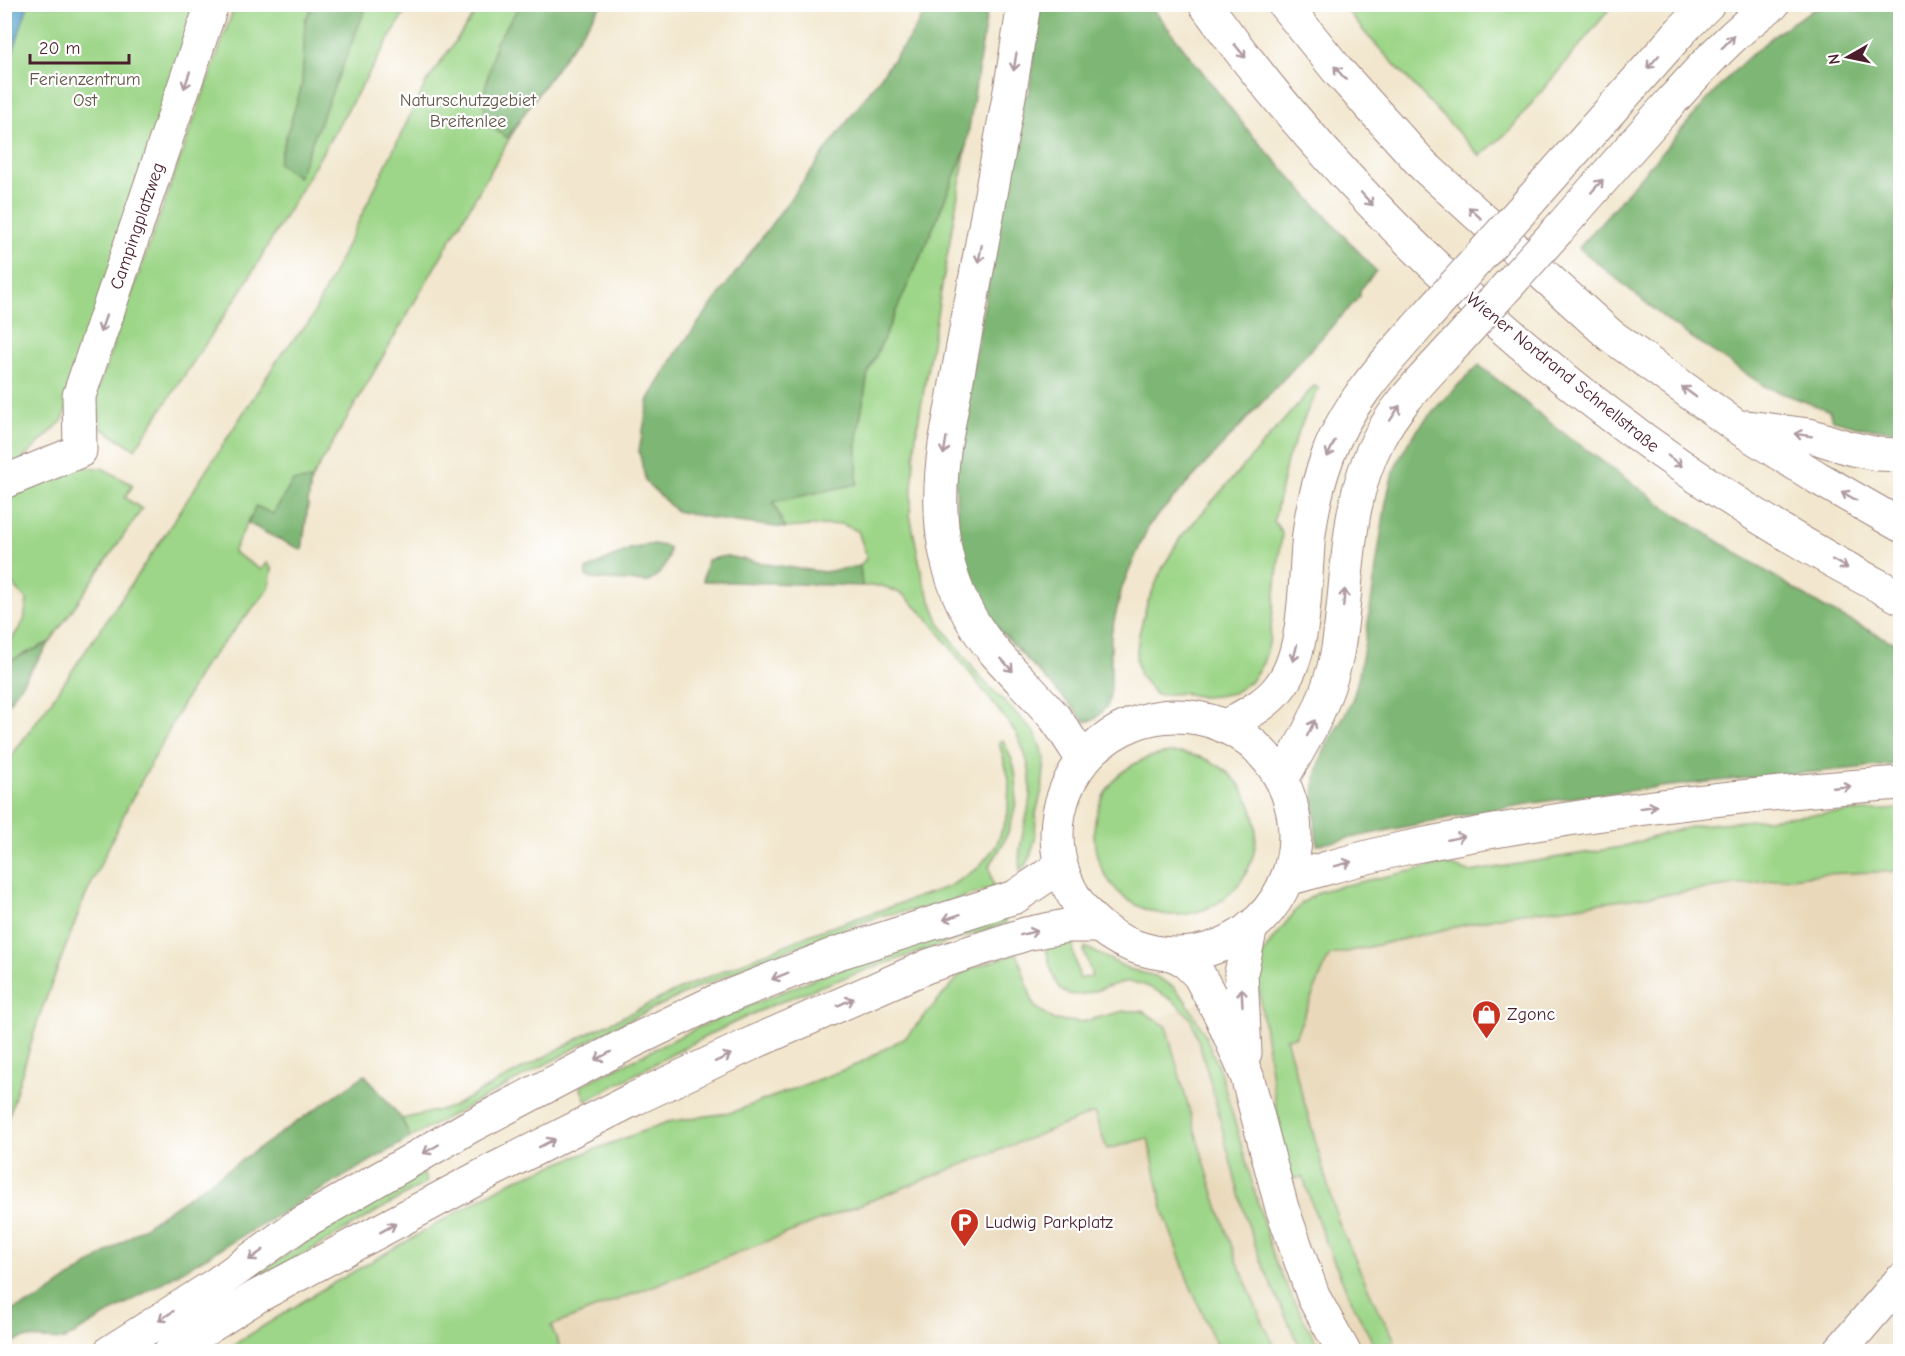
<svg xmlns="http://www.w3.org/2000/svg" width="1905" height="1356" viewBox="0 0 1905 1356" font-family="'Comic Neue',sans-serif">
  <style>
    .built { fill: #e9d9ba }
    .green { fill: #9dd688; stroke: #747a5a; stroke-width: 1.5 }
    .forest { fill: #7eb774; stroke: #646b50; stroke-width: 1.5 }
    .water { fill: #52a3cc; stroke: #4e617c; stroke-width: 1.5 }
    .lines { fill: none; stroke-linecap: round; stroke-linejoin: round }
    .minor-casing { stroke: #9e837c; stroke-width: 35 }
    .tertiary-casing { stroke: #9e837c; stroke-width: 35 }
    .primary-casing { stroke: #9e837c; stroke-width: 35 }
    .motorway-casing { stroke: #9e837c; stroke-width: 35 }
    .minor { stroke: #fff; stroke-width: 33 }
    .tertiary { stroke: #fff; stroke-width: 33 }
    .primary { stroke: #fff; stroke-width: 33 }
    .motorway { stroke: #fff; stroke-width: 33 }
    .motorway-bridge-casing { stroke: #9e837c; stroke-width: 35; stroke-linecap: butt }
    .motorway-bridge { stroke: #fff; stroke-width: 33 }
    .oneway { stroke: #ae9aa0 }
    .labels { text-anchor: middle; stroke-width: 4.5; stroke-linejoin: round; paint-order: stroke }
    .park-label { font-size: 18px; fill: #635647; stroke: #fff }
    .street-label { font-size: 18px; fill: #4a1f2b; stroke: #fff }
    .poi-label { font-size: 18px; fill: #4a1f2b; stroke: #fff; text-anchor: start }
  </style>
  <rect width="100%" height="100%" fill="#fff"/>
  <filter id="ink" filterUnits="userSpaceOnUse"><feTurbulence type="fractalNoise" baseFrequency=".0167" numOctaves="2"/><feDisplacementMap in="SourceGraphic" scale="12" xChannelSelector="R" yChannelSelector="G"/><feConvolveMatrix kernelMatrix="1 2 1 2 8 2 1 2 1" color-interpolation-filters="sRGB"/></filter>
  <filter id="wash" filterUnits="userSpaceOnUse"><feTurbulence type="fractalNoise" baseFrequency=".008" numOctaves="4" result="noise"/><feDisplacementMap in="SourceGraphic" scale="24" xChannelSelector="R" yChannelSelector="G"/><feGaussianBlur stdDeviation="1.35" result="paint"/><feColorMatrix in="noise" values="0 0 0 0 0 0 0 0 0 0 0 0 0 0 0 0 0 1.4 0 .05"/><feComposite in="paint" operator="in"/></filter>
  <g filter="url(#wash)">
    <rect width="100%" height="100%" fill="#f2e7ce"/>
    <polygon class="built" points="1900,871 1900,1351 375,1352 1078,1047 1329,956 1508,915 1821,874"/>
    <g class="green">
      <polygon points="28,5 197,5 63,420 16,465 5,470 4,77"/>
      <polygon points="235,5 409,5 243,288 135,449 101,428 95,396"/>
      <polygon points="481,5 601,5 525,112 311,480 302,550 250,517 233,552 261,570 267,563 272,569 269,589 203,667 127,808 82,904 39,1017 5,1129 5,765 59,690 166,533 282,353 310,321 426,83"/>
      <polygon points="1343,5 1613,5 1509,131 1480,156 1366,34"/>
      <path d="M966 148 916 435 910 515 923 580 940 624 979 676 1035 733 1045 759 1042 790 1036 813 1035 840 1028 862 1020 871C1017 850 1024 831 1028 810 1034 781 1029 759 1016 733L930 621 904 595 883 586H862L860 566 867 557 858 531 842 524 785 528 773 502 857 484V437L868 373 928 240Z"/>
      <polygon points="1314,386 1319,389 1308,409 1287,460 1274,521 1282,533 1269,644 1263,663 1251,681 1233,693 1217,696 1202,697 1183,693 1156,695 1140,676 1136,659 1139,634 1147,604 1162,569 1180,538"/>
      <polygon points="78,467 102,468 133,485 125,498 142,509 50,642 5,663 4,651 24,621 27,600 5,577 5,496"/>
      <path d="M1003 740C1006 748 1012 758 1014 766 1022 802 1010 838 989 866L994 888 928 908 883 915 795 947 699 987 618 1025 410 1138 402 1119 452 1107 587 1034 684 987 817 932 950 886 977 869 996 846 1008 814 1009 779 999 742Z"/>
      <circle cx="1175" cy="834" r="81"/>
      <path d="M1900 809V871L1821 874 1508 915 1329 956 1295 1037 1286 1038 1338 1221 1377 1308 1395 1340 1377 1350C1346 1294 1322 1238 1303 1177L1294 1179 1290 1175 1279 1127 1258 983 1259 970 1261 957 1272 940 1302 903 1319 892 1332 888 1444 864 1470 872 1621 847 1677 830 1699 825 1818 814Z"/>
      <path d="M1003 912 1006 923C928 949 849 974 773 1005 709 1032 648 1068 586 1101L580 1086 697 1028 820 976Z"/>
      <path d="M1067 940 1074 943 1073 952 1080 979 1092 976 1084 951 1085 947 1129 969 1155 976 1174 987 1186 1001 1204 1033 1220 1071 1273 1256 1293 1300 1321 1351H1303C1279 1306 1258 1258 1243 1208 1225 1146 1213 1080 1191 1019 1179 1002 1148 982 1128 982 1108 982 1072 1008 1058 986 1051 976 1049 958 1045 946Z"/>
      <path d="M1017 953 1034 1006 1054 1020 1081 1022 1124 1011H1143L1166 1026C1197 1138 1224 1247 1277 1351H1219L1189 1283 1164 1213 1148 1138 1107 1149 1094 1113 551 1326 562 1351 222 1352 318 1292 512 1181 667 1122 733 1112 856 1065 906 1037 964 971Z"/>
      <polygon points="423,1173 427,1182 311,1250 186,1317 360,1209"/>
    </g>
    <g class="forest">
      <polygon points="521,4 601,5 507,138 487,124 483,97 496,42"/>
      <path d="M1824 4 1900 5V431L1864 428 1833 420 1830 411 1766 387 1673 325 1579 248C1611 211 1643 174 1675 137 1722 83 1758 38 1824 4Z"/>
      <polygon points="313,5 367,5 298,177 278,163 302,85 305,20"/>
      <polygon points="928,5 988,5 966,148 928,240 868,373 857,437 857,484 773,502 785,528 721,520 676,511 646,482 639,451 649,399 677,352 912,34"/>
      <polygon points="1040,5 1150,5 1250,133 1376,271 1360,290 1360,296 1149,525 1122,587 1111,634 1111,688 1108,705 1095,719 1086,722 990,620 974,589 958,547 955,465 1022,97 1029,94"/>
      <path d="M1479 365 1558 429 1675 514 1823 607 1900 646V764C1785 775 1670 784 1555 800 1475 811 1396 829 1317 845 1314 807 1309 779 1328 743 1337 725 1352 708 1356 687 1368 637 1373 584 1381 534 1385 509 1388 481 1399 459 1418 422 1450 393 1479 365Z"/>
      <polygon points="311,480 302,550 268,534 248,523 256,506 273,514 293,481"/>
      <path d="M654 544 669 547C669 564 662 572 649 582L591 579 586 576V570L630 549Z"/>
      <polygon points="726,556 772,565 824,572 860,566 862,586 703,581 707,560"/>
      <polygon points="50,642 5,708 5,663"/>
      <polygon points="365,1075 402,1119 410,1138 64,1340 24,1338 5,1345 5,1313 38,1300"/>
    </g>
    <polygon class="water" points="5,4 28,5 5,77 4,5"/>
  </g>
  <g filter="url(#ink)">
    <g class="lines">
      <defs>
        <g id="minor">
          <polyline points="4,482 80,451 79,396 212,4"/>
          <polyline points="1839,1352 1900,1281"/>
        </g>
        <g id="tertiary">
          <polyline points="1174,955 1184,960 1199,975 1221,1016 1247,1076 1282,1208 1314,1298 1344,1352"/>
          <polyline points="1245,1053 1241,973 1251,927"/>
        </g>
        <g id="primary">
          <circle cx="1176" cy="835" r="119"/>
          <polyline points="110,1352 215,1285 297,1226 469,1127 629,1043 714,1002 835,954 1015,897 1061,866"/>
          <polyline points="170,1352 256,1297 495,1169 634,1099 755,1042 928,966 1026,934 1066,926 1098,926"/>
        </g>
        <g id="motorway">
          <path d="M1024 4 1010 91 945 444C934 520 942 589 993 650 1013 674 1036 695 1055 718 1065 731 1074 746 1083 760"/>
          <path d="M1205 4C1383 250 1630 458 1900 597"/>
          <polyline points="1284,4 1339,72 1424,166 1610,335 1736,426 1818,478 1900,525"/>
          <polyline points="1529,202 1681,31 1708,4"/>
          <path d="M1558 230C1592 191 1627 152 1661 113 1696 74 1730 34 1773 4"/>
          <polyline points="1747,427 1809,435 1849,448 1878,454 1900,455"/>
          <path d="M1226 726C1245 715 1264 706 1278 689 1308 654 1304 579 1309 534 1312 509 1318 483 1327 458 1346 403 1388 360 1426 317"/>
          <path d="M1282 779C1305 740 1328 700 1337 654 1350 582 1343 507 1378 440 1397 403 1428 374 1455 344"/>
          <path d="M1287 879C1325 869 1363 857 1401 849 1566 814 1733 795 1900 783"/>
        </g>
      </defs>
      <use href="#minor" class="minor-casing"/>
      <use href="#tertiary" class="tertiary-casing"/>
      <use href="#primary" class="primary-casing"/>
      <use href="#motorway" class="motorway-casing"/>
      <use href="#minor" class="minor"/>
      <use href="#tertiary" class="tertiary"/>
      <use href="#primary" class="primary"/>
      <use href="#motorway" class="motorway"/>
      <defs>
        <g id="motorway-bridge">
          <polyline points="1426,317 1529,202"/>
          <polyline points="1455,344 1558,230"/>
        </g>
      </defs>
      <use href="#motorway-bridge" class="motorway-bridge-casing"/>
      <use href="#motorway-bridge" class="motorway-bridge"/>
    </g>
    <defs><path id="oneway-shaft" d="M-6 0H5M1.5-3L5.5 0L1.5 3" fill="none" stroke-width="1.6" stroke-linecap="round" stroke-linejoin="round" transform="scale(1.5)"/></defs>
    <g class="oneway">
      <use href="#oneway-shaft" transform="translate(1728 42) rotate(-45)"/>
      <use href="#oneway-shaft" transform="translate(1240 51) rotate(51)"/>
      <use href="#oneway-shaft" transform="translate(1015 62) rotate(99)"/>
      <use href="#oneway-shaft" transform="translate(1653 62) rotate(132)"/>
      <use href="#oneway-shaft" transform="translate(1340 73) rotate(-131)"/>
      <use href="#oneway-shaft" transform="translate(187 80) rotate(109)"/>
      <use href="#oneway-shaft" transform="translate(1597 186) rotate(-48)"/>
      <use href="#oneway-shaft" transform="translate(1367 199) rotate(48)"/>
      <use href="#oneway-shaft" transform="translate(1475 213) rotate(-137)"/>
      <use href="#oneway-shaft" transform="translate(980 254) rotate(101)"/>
      <use href="#oneway-shaft" transform="translate(103 324) rotate(109)"/>
      <use href="#oneway-shaft" transform="translate(1689 392) rotate(-144)"/>
      <use href="#oneway-shaft" transform="translate(1395 413) rotate(-57)"/>
      <use href="#oneway-shaft" transform="translate(1803 435) rotate(-171)"/>
      <use href="#oneway-shaft" transform="translate(945 446) rotate(99)"/>
      <use href="#oneway-shaft" transform="translate(1331 449) rotate(115)"/>
      <use href="#oneway-shaft" transform="translate(1675 461) rotate(37)"/>
      <use href="#oneway-shaft" transform="translate(1849 496) rotate(-150)"/>
      <use href="#oneway-shaft" transform="translate(1840 564) rotate(29)"/>
      <use href="#oneway-shaft" transform="translate(1344 598) rotate(-85)"/>
      <use href="#oneway-shaft" transform="translate(1295 653) rotate(104)"/>
      <use href="#oneway-shaft" transform="translate(1007 665) rotate(48)"/>
      <use href="#oneway-shaft" transform="translate(1311 728) rotate(-64)"/>
      <use href="#oneway-shaft" transform="translate(1842 787) rotate(-5)"/>
      <use href="#oneway-shaft" transform="translate(1648 807) rotate(-8)"/>
      <use href="#oneway-shaft" transform="translate(1456 838) rotate(-12)"/>
      <use href="#oneway-shaft" transform="translate(1343 864) rotate(-15)"/>
      <use href="#oneway-shaft" transform="translate(952 917) rotate(162)"/>
      <use href="#oneway-shaft" transform="translate(1029 933) rotate(-14)"/>
      <use href="#oneway-shaft" transform="translate(780 976) rotate(158)"/>
      <use href="#oneway-shaft" transform="translate(1242 997) rotate(-93)"/>
      <use href="#oneway-shaft" transform="translate(846 1002) rotate(-24)"/>
      <use href="#oneway-shaft" transform="translate(603 1056) rotate(152)"/>
      <use href="#oneway-shaft" transform="translate(723 1058) rotate(-25)"/>
      <use href="#oneway-shaft" transform="translate(547 1143) rotate(-27)"/>
      <use href="#oneway-shaft" transform="translate(431 1149) rotate(150)"/>
      <use href="#oneway-shaft" transform="translate(388 1228) rotate(-29)"/>
      <use href="#oneway-shaft" transform="translate(256 1255) rotate(144)"/>
      <use href="#oneway-shaft" transform="translate(166 1316) rotate(147)"/>
    </g>
  </g>
  <defs>
    <symbol id="shop-pin" viewBox="-11 -11 22 30"><path d="M0 17L-7.5 6A9.5 9.5 0 1 1 7.5 6Z" fill="#c8321e" stroke="#fff"/><path d="M-5-2.5h2.3a2.7 3.5 0 0 1 5.4 0H5L5.5 6h-11ZM-1.5-2.5h3a1.5 2.3 0 0 0-3 0Z" fill="#fff"/></symbol>
    <symbol id="parking-pin" viewBox="-11 -11 22 30"><path d="M0 17L-7.5 6A9.5 9.5 0 1 1 7.5 6Z" fill="#c8321e" stroke="#fff"/><path d="M-3.5-5.5H1a3.5 3.5 0 0 1 0 7H-1V5.5H-3.5ZM-1-3.4V-.6H.8a1.4 1.4 0 0 0 0-2.8Z" fill="#fff"/></symbol>
  </defs>
  <g fill-rule="evenodd">
    <use href="#shop-pin" x="1470" y="998" width="33" height="45"/>
    <use href="#parking-pin" x="948" y="1206" width="33" height="45"/>
  </g>
  <g class="labels">
    <g class="park-label">
      <text x="85" y="85">Ferienzentrum<tspan x="85" dy="21">Ost</tspan></text>
      <text x="468" y="106">Naturschutzgebiet<tspan x="468" dy="21">Breitenlee</tspan></text>
    </g>
    <g class="street-label">
      <text transform="translate(137 226) rotate(-71)" y="6">Campingplatzweg</text>
      <text transform="translate(1563 372) rotate(39)" y="6">Wiener Nordrand Schnellstraße</text>
    </g>
    <g class="poi-label">
      <text x="1507" y="1020">Zgonc</text>
      <text x="985" y="1228">Ludwig Parkplatz</text>
    </g>
  </g>
  <rect width="1905" height="1356" fill="none" stroke="#fff" stroke-width="24"/>
  <g transform="translate(1848 57) rotate(261)" stroke="#ffffff" stroke-width="4.5" paint-order="stroke">
  <path d="M0-4.5L10 22L0 15L-10 22Z" fill="#4a1f2b"/>
  <text y="-9" font-size="16" font-weight="bold" text-anchor="middle" fill="#4a1f2b">N</text>
  </g>
  <path d="M30 54v9h99v-9" fill="none" stroke="#4a1f2b" stroke-width="3"/>
  <text x="39" y="54" font-size="18" fill="#4a1f2b" stroke="#ffffff" stroke-width="4.5" paint-order="stroke">20 m</text>
</svg>
